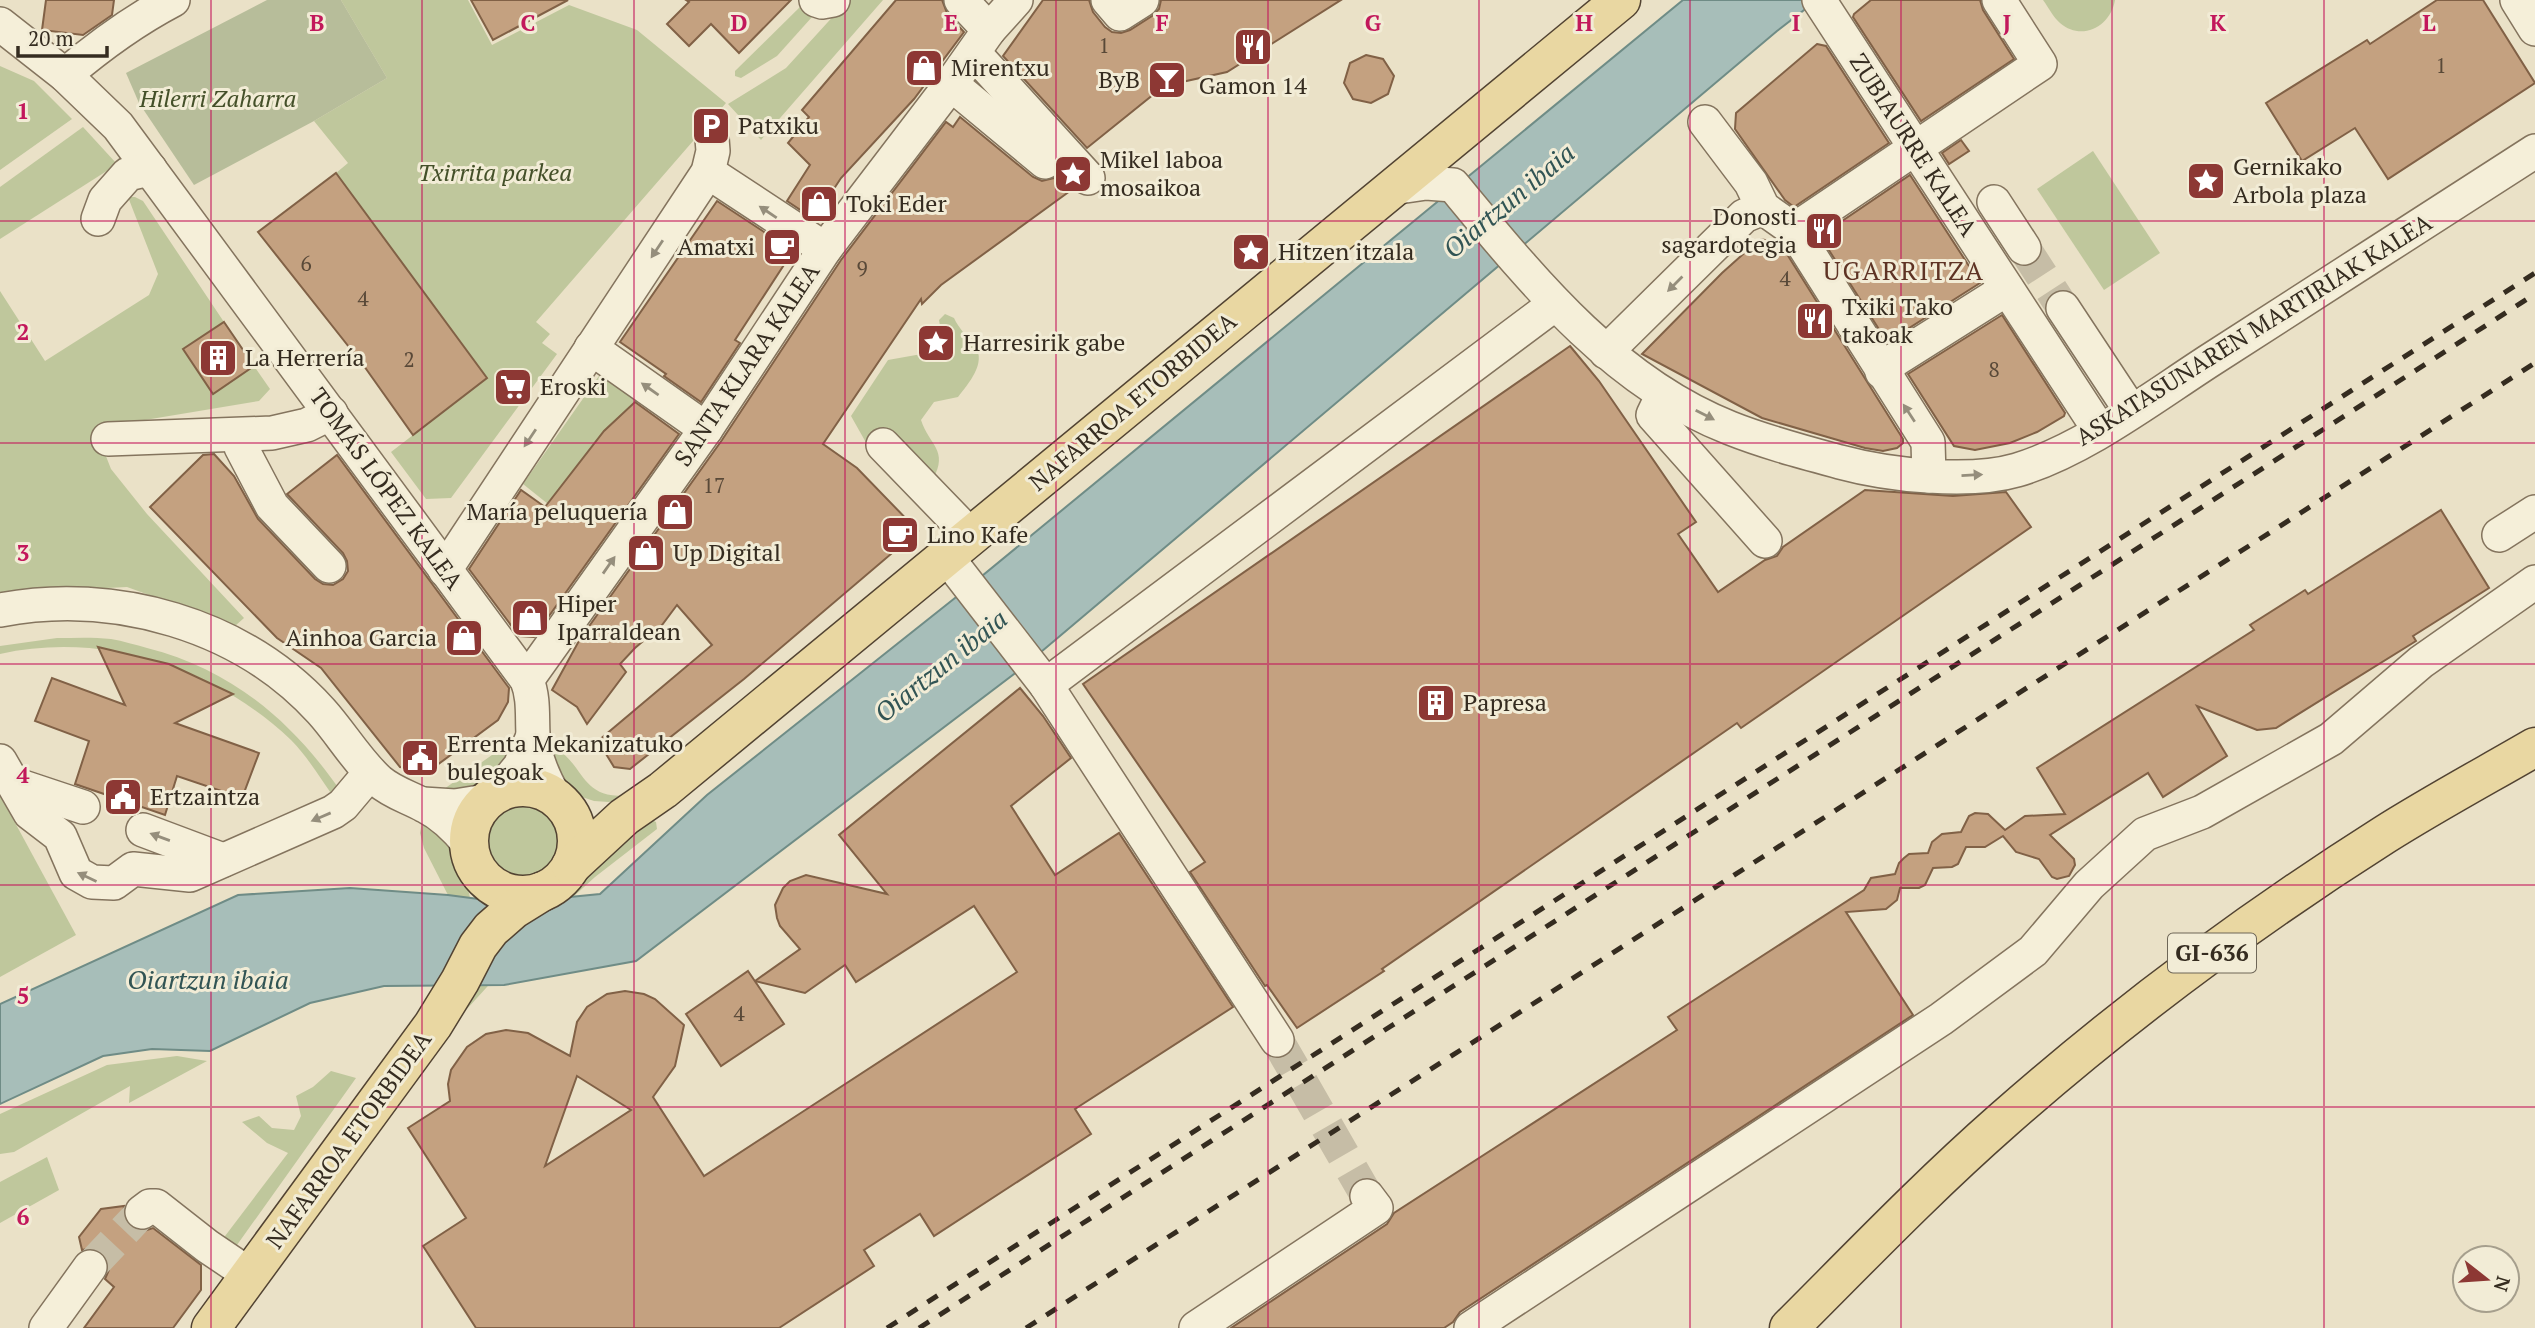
<svg xmlns="http://www.w3.org/2000/svg" width="2535" height="1328" viewBox="0 0 2535 1328" font-family="'PT Serif',serif">
  <style>
    .green { fill: #bfc79c }
    .cemetery { fill: #b7bd9a }
    .water { fill: #a7beb9; stroke: #6f8c86; stroke-width: 2 }
    .building { fill: #c4a180; stroke: #816146; stroke-width: 2; fill-rule: evenodd }
    .lines { fill: none; stroke-linecap: round; stroke-linejoin: round }
    .minor-tunnel { stroke: #c6bda6; stroke-width: 33; stroke-dasharray: 33 17; stroke-linecap: butt }
    .minor-casing { stroke: #84745e; stroke-width: 36 }
    .major-casing { stroke: #524332; stroke-width: 41 }
    .minor { stroke: #f5efd9; stroke-width: 33 }
    .major { stroke: #e9d7a2; stroke-width: 38 }
    .rail { stroke: #352c20; stroke-width: 5; stroke-dasharray: 12 12; stroke-linecap: butt }
    .oneway { fill: #958e7c }
    .grid { fill: none; stroke: #c2185b; stroke-width: 2; stroke-opacity: 0.55 }
    .labels { text-anchor: middle; stroke-width: 6; stroke-linejoin: round; paint-order: stroke }
    .number-label { font-size: 21px; fill: #594938 }
    .shield { fill: #f2ecd6; stroke: #6e6657; stroke-width: 2 }
    .shield-label { font-size: 23px; font-weight: bold; fill: #352c20 }
    .poi-label { font-size: 24px; fill: #352c20; stroke: #f2ecd6; text-anchor: start }
    .park-label { font-size: 24px; font-style: italic; fill: #445029; stroke: #f2ecd6 }
    .street-label { font-size: 24px; fill: #352c20; stroke: #f2ecd6 }
    .water-label { font-size: 26px; font-style: italic; fill: #315454; stroke: #f2ecd6 }
    .neighbourhood-label { font-size: 26px; letter-spacing: 2px; fill: #5e3324; stroke: #f2ecd6 }
    .grid-label { font-size: 23px; text-anchor: middle; font-weight: bold; fill: #c2185b; stroke: #f2ecd6; stroke-width: 6; stroke-linejoin: round; paint-order: stroke }
  </style>
  <rect width="100%" height="100%" fill="#eae1c7"/>
  <g class="green">
    <polygon points="341,0 468,0 492,45 569,5 637,30 726,103 536,322 550,334 542,343 557,354 451,498 426,499 391,452 487,378 336,173 348,163 314,121 387,78"/>
    <polygon points="848,0 883,0 761,140 728,104 786,68"/>
    <path d="M2043 0H2115C2111 26 2082 42 2060 23 2053 17 2049 8 2043 0Z"/>
    <polygon points="804,3 812,9 812,17 777,56 741,78 735,76 735,71"/>
    <polygon points="0,66 34,81 72,119 0,170"/>
    <polygon points="83,127 116,163 113,167 0,239 0,187"/>
    <polygon points="2093,151 2160,253 2104,290 2037,189"/>
    <polygon points="128,197 135,197 143,201 224,322 183,349 254,366 270,389 259,401 109,426 100,441 111,469 147,514 244,618 235,626 127,587 46,591 0,597 0,291 45,361 149,295 158,274"/>
    <path d="M945 314 954 318C959 329 967 336 975 346 987 363 968 384 958 397L934 402 921 420C929 445 949 450 933 479L873 455 851 416 888 360 944 350 939 320Z"/>
    <polygon points="601,373 637,401 610,426 548,504 523,484"/>
    <path d="M57 638C74 638 93 637 111 639 123 641 136 645 147 648 233 670 293 722 342 793L333 796C320 778 307 756 291 740 214 667 104 631 0 654V646Z"/>
    <path d="M515 741C489 791 493 788 437 794L499 750Z"/>
    <path d="M555 747C587 769 580 797 626 796L609 802 594 801 576 795 563 787 549 748Z"/>
    <polygon points="0,795 76,935 0,977"/>
    <circle cx="524" cy="841" r="35"/>
    <polygon points="650,819 656,822 657,829 595,877 551,917 466,1010 490,961 579,883 591,858"/>
    <polygon points="422,822 450,841 465,875 472,907 448,895 424,848 420,833"/>
    <polygon points="177,1056 207,1061 129,1103 130,1086 14,1152 0,1154 0,1114 107,1065"/>
    <polygon points="331,1071 356,1078 232,1252 219,1244 288,1153 267,1143 242,1122 259,1116 272,1128 294,1130 301,1116 296,1096 313,1087"/>
    <polygon points="47,1157 59,1190 0,1223 0,1182"/>
  </g>
  <polygon class="cemetery" points="267,0 341,0 387,78 314,121 194,185 139,103 126,73"/>
  <polygon class="water" points="1683,0 1817,0 1777,31 1022,668 636,961 504,985 384,986 310,1003 210,1051 152,1049 103,1056 0,1104 0,1004 238,895 350,888 448,895 509,903 600,894 707,795 960,594"/>
  <g class="building">
    <polygon points="46,0 114,0 112,15 83,35 42,30"/>
    <polygon points="471,0 568,0 493,40"/>
    <polygon points="686,0 791,0 739,53 711,24 689,46 667,24 689,2"/>
    <polygon points="896,0 942,0 947,13 964,32 914,99 841,178 814,219 787,201 810,165 788,143 809,117 802,110"/>
    <polygon points="1043,0 1089,0 1093,12 1105,27 1112,32 1121,33 1130,30 1152,16 1159,9 1161,0 1341,0 1227,72 1164,86 1087,148 1003,56"/>
    <polygon points="1871,0 1980,0 1983,10 2014,59 1921,121 1853,17 1854,14"/>
    <polygon points="2437,0 2483,0 2535,83 2388,179 2355,128 2302,161 2266,103 2367,40 2370,44"/>
    <polygon points="1817,44 1826,46 1889,143 1794,207 1785,200 1735,129 1736,113"/>
    <polygon points="1366,55 1383,59 1394,76 1388,94 1371,103 1353,99 1344,83 1350,63"/>
    <polygon points="960,117 1033,177 1042,181 1054,178 1070,191 941,285 922,304 921,299 823,444 857,468 918,531 744,679 630,769 614,767 598,741 712,645 677,605 662,625 635,648 620,664 626,672 587,724 577,707 552,690 580,639 722,440 841,260 946,122 953,127"/>
    <polygon points="1961,140 1969,151 1949,164 1942,153"/>
    <polygon points="336,173 487,378 413,435 364,366 258,232"/>
    <polygon points="1910,175 1980,283 1887,342 1820,236"/>
    <polygon points="717,201 793,251 735,340 740,343 701,402 664,376 666,374 620,342"/>
    <polygon points="1760,239 1780,243 1903,439 1903,443 1897,448 1883,451 1865,448 1762,418 1642,354 1722,273"/>
    <polygon points="2002,315 2065,413 2064,416 2037,432 2010,443 1975,450 1954,446 1908,374"/>
    <polygon points="224,322 254,366 213,394 183,349"/>
    <polygon points="1570,346 1599,381 1696,522 1678,534 1718,592 1765,560 1777,556 1783,547 1865,490 1953,496 2006,492 2031,527 1741,728 1737,723 1382,969 1384,971 1297,1028 1267,985 1265,986 1190,872 1205,862 1083,684"/>
    <polygon points="635,402 679,434 534,637 519,636 469,569 521,490 545,507 604,431"/>
    <polygon points="214,454 234,476 258,519 315,579 323,584 333,585 343,579 348,571 347,561 343,553 287,494 337,455 509,688 508,702 498,720 429,771 400,767 321,668 277,638 150,507 203,455"/>
    <polygon points="2441,510 2489,588 2413,636 2416,641 2276,728 2257,730 2197,706 2227,756 2163,797 2148,773 2050,835 2074,859 2075,865 2069,876 2057,879 2052,877 2039,859 2016,852 2003,836 1985,847 1966,847 1958,864 1952,867 1933,868 1925,885 1919,888 1900,888 1897,900 1886,909 1846,912 1913,1015 1460,1312 1453,1322 1444,1328 1231,1328 1387,1224 1394,1213 1677,1030 1668,1017 1864,890 1871,878 1895,874 1899,863 1904,858 1909,854 1928,853 1932,842 1942,834 1961,832 1969,816 1975,813 1988,814 2005,830 2025,816 2065,814 2037,768 2254,630 2250,625 2305,590 2308,594"/>
    <polygon points="98,647 169,664 233,694 175,723 259,753 242,798 177,776 165,815 75,784 89,741 35,721 52,678 125,705"/>
    <path d="M1020 688 1043 716 1071 758 1011 806 1055 875 1119 833 1233 1007 1075 1109 1091 1134 934 1236 920 1214 864 1250 874 1266 779 1328H476L423 1246 466 1218 408 1128 450 1101 448 1084 451 1070 467 1047 486 1034 506 1030 528 1033 570 1056 577 1022 587 1007 607 994 625 991 644 994 655 999 684 1025 675 1066 653 1097 704 1176 790 1120 1017 972 974 906 856 982 845 965 805 993 755 981 800 949 780 926 777 918 775 905 783 888 790 881 806 875 887 894 839 835ZM577 1076 631 1110 545 1166Z"/>
    <polygon points="748,971 784,1024 721,1066 686,1014"/>
    <polygon points="124,1206 123,1215 126,1223 134,1229 144,1231 153,1228 201,1265 201,1290 173,1328 84,1328 114,1287 105,1279 109,1270 107,1259 101,1251 93,1248 82,1250 79,1237 101,1209"/>
  </g>
  <g class="lines">
    <g class="minor-tunnel">
      <polyline points="2024,248 2063,308"/>
      <polyline points="1277,1040 1367,1196"/>
      <polyline points="90,1267 142,1212"/>
    </g>
    <defs>
      <g id="minor">
        <polyline points="816,0 822,2 833,0"/>
        <polyline points="961,0 989,30"/>
        <polyline points="1108,0 1120,14 1142,0"/>
        <polyline points="1819,0 2100,431"/>
        <polyline points="2517,0 2535,29"/>
        <path d="M0 24 65 75 118 126 527 680C534 698 532 715 533 734 534 757 543 777 554 796"/>
        <polyline points="974,53 1088,178"/>
        <path d="M65 75C99 46 133 21 173 0"/>
        <polyline points="951,84 1045,162"/>
        <polyline points="1705,122 1751,183 1763,208 1794,230 1928,442 1929,476"/>
        <polyline points="708,172 825,249"/>
        <path d="M1392 188 1426 183 1453 185C1531 279 1613 382 1730 428 1765 442 1803 452 1840 462 1888 475 1969 484 2017 470 2084 450 2153 397 2212 359 2320 290 2427 220 2535 151"/>
        <polyline points="1994,202 2024,248"/>
        <polyline points="98,219 105,200 128,174 150,169"/>
        <polyline points="1794,230 2040,64 1999,0"/>
        <polyline points="2063,308 2131,411"/>
        <polyline points="591,348 706,429"/>
        <polyline points="1606,352 1744,216 1763,208"/>
        <polyline points="1882,372 1896,359 2007,289"/>
        <polyline points="1663,394 1653,415 1765,541"/>
        <polyline points="238,435 241,447 272,506 329,566"/>
        <polyline points="108,439 272,433 307,425 331,413"/>
        <polyline points="883,445 971,536"/>
        <polyline points="2499,535 2535,512"/>
        <polyline points="946,556 1046,685 1277,1040"/>
        <polyline points="445,570 708,172 713,151 711,126"/>
        <path d="M0 610C114 588 242 624 321 711 341 733 356 760 379 781 393 793 409 797 425 806 443 815 456 828 469 844"/>
        <polyline points="527,680 706,429 825,249 951,84 989,30 1016,0"/>
        <polyline points="1046,685 1555,304"/>
        <polyline points="0,761 30,813 60,836 76,873 92,882 114,883 133,869 190,875 333,812 343,805 370,773"/>
        <polyline points="14,784 83,807"/>
        <polyline points="499,792 520,766 533,736"/>
        <polyline points="423,804 455,806 486,801"/>
        <polyline points="143,830 223,860"/>
        <polyline points="142,1212 150,1206 156,1206 207,1246 250,1275"/>
        <polyline points="46,1328 90,1267"/>
        <polyline points="1196,1328 1376,1208 1367,1196"/>
        <polyline points="1471,1328 1941,1019 2033,951 2089,885 2145,834 2202,812 2331,739 2421,662 2535,582"/>
      </g>
      <g id="major">
        <circle cx="523" cy="841" r="54"/>
        <polyline points="571,866 624,817 663,790 1621,0"/>
        <polyline points="211,1328 433,1025 460,981 478,946 491,929 514,909 543,891"/>
        <path d="M1789 1328C1859 1258 1928 1186 2002 1121 2121 1016 2250 920 2384 835 2433 804 2485 776 2535 747"/>
      </g>
    </defs>
    <use href="#minor" class="minor-casing"/>
    <use href="#major" class="major-casing"/>
    <use href="#minor" class="minor"/>
    <use href="#major" class="major"/>
    <g class="rail">
      <polyline points="887,1328 2535,273"/>
      <polyline points="919,1328 2535,294"/>
      <polyline points="1026,1328 2535,363"/>
    </g>
  </g>
  <defs><path id="oneway-solid" d="M-6-.8H1V-3.2L6.5 0L1 3.2V.8H-6Z" transform="scale(1.75)"/></defs>
  <g class="oneway">
    <use href="#oneway-solid" transform="translate(768 212) rotate(-146)"/>
    <use href="#oneway-solid" transform="translate(657 249) rotate(124)"/>
    <use href="#oneway-solid" transform="translate(1675 284) rotate(135)"/>
    <use href="#oneway-solid" transform="translate(650 389) rotate(-145)"/>
    <use href="#oneway-solid" transform="translate(1909 413) rotate(-123)"/>
    <use href="#oneway-solid" transform="translate(1705 415) rotate(27)"/>
    <use href="#oneway-solid" transform="translate(530 438) rotate(124)"/>
    <use href="#oneway-solid" transform="translate(1972 475) rotate(-3)"/>
    <use href="#oneway-solid" transform="translate(609 565) rotate(-55)"/>
    <use href="#oneway-solid" transform="translate(321 817) rotate(157)"/>
    <use href="#oneway-solid" transform="translate(160 837) rotate(-160)"/>
    <use href="#oneway-solid" transform="translate(87 877) rotate(-155)"/>
  </g>
  <path class="grid" d="M211 0V1328M422 0V1328M634 0V1328M845 0V1328M1056 0V1328M1268 0V1328M1479 0V1328M1690 0V1328M1901 0V1328M2112 0V1328M2324 0V1328M0 221H2535M0 443H2535M0 664H2535M0 885H2535M0 1107H2535"/>
  <defs>
    <symbol id="restaurant-square" viewBox="-11 -11 22 22"><rect x="-9" y="-9" width="18" height="18" rx="4" fill="#8d3834" stroke="#f2ecd6"/><path d="M-5-6h1v4h1v-4h1v4h1v-4h1v5L-1.5 .5V6h-2V.5L-5-1ZM5-6V6H3V1.5H1.5Q1.5-4 5-6Z" fill="#fff"/></symbol>
    <symbol id="shop-square" viewBox="-11 -11 22 22"><rect x="-9" y="-9" width="18" height="18" rx="4" fill="#8d3834" stroke="#f2ecd6"/><path d="M-5-2.5h2.3a2.7 3.5 0 0 1 5.4 0H5L5.5 6h-11ZM-1.5-2.5h3a1.5 2.3 0 0 0-3 0Z" fill="#fff"/></symbol>
    <symbol id="bar-square" viewBox="-11 -11 22 22"><rect x="-9" y="-9" width="18" height="18" rx="4" fill="#8d3834" stroke="#f2ecd6"/><path d="M-6-5H6L.8 .8V4.5H3.5V6h-7V4.5H-.8V.8Z" fill="#fff"/></symbol>
    <symbol id="parking-square" viewBox="-11 -11 22 22"><rect x="-9" y="-9" width="18" height="18" rx="4" fill="#8d3834" stroke="#f2ecd6"/><path d="M-3.5-5.5H1a3.5 3.5 0 0 1 0 7H-1V5.5H-3.5ZM-1-3.4V-.6H.8a1.4 1.4 0 0 0 0-2.8Z" fill="#fff"/></symbol>
    <symbol id="sight-square" viewBox="-11 -11 22 22"><rect x="-9" y="-9" width="18" height="18" rx="4" fill="#8d3834" stroke="#f2ecd6"/><path d="M0-6L1.8-2.2L6-1.7L2.9 1.2L3.7 5.4L0 3.3L-3.7 5.4L-2.9 1.2L-6-1.7L-1.8-2.2Z" fill="#fff"/></symbol>
    <symbol id="cafe-square" viewBox="-11 -11 22 22"><rect x="-9" y="-9" width="18" height="18" rx="4" fill="#8d3834" stroke="#f2ecd6"/><path d="M-5.5-4.5H6V0H3Q3 3.5 0 3.5H-2.5Q-5.5 3.5-5.5 0ZM3-3.2v2h1.7v-2ZM-6 4.5H4V6H-6Z" fill="#fff"/></symbol>
    <symbol id="building-square" viewBox="-11 -11 22 22"><rect x="-9" y="-9" width="18" height="18" rx="4" fill="#8d3834" stroke="#f2ecd6"/><path d="M-4-6H4V6H1V3H-1V6H-4ZM-2.5-4.3h1.7v1.8h-1.7ZM.8-4.3h1.7v1.8H.8ZM-2.5-1h1.7V.8h-1.7ZM.8-1h1.7V.8H.8Z" fill="#fff"/></symbol>
    <symbol id="supermarket-square" viewBox="-11 -11 22 22"><rect x="-9" y="-9" width="18" height="18" rx="4" fill="#8d3834" stroke="#f2ecd6"/><path d="M-6-5.5h2.5l.6 2H6L4.5 2H-2.5L-4.4-4H-6ZM-1.5 3.2a1.3 1.3 0 1 0 .1 0ZM3 3.2a1.3 1.3 0 1 0 .1 0Z" fill="#fff"/></symbol>
    <symbol id="civic-square" viewBox="-11 -11 22 22"><rect x="-9" y="-9" width="18" height="18" rx="4" fill="#8d3834" stroke="#f2ecd6"/><path d="M-.6-6.5H3V-4.5H.6V-3L4-1V1h2V6H-6V1h2V-1L-.6-3ZM-1.2 2.5V6h2.4V2.5Z" fill="#fff"/></symbol>
  </defs>
  <g fill-rule="evenodd">
    <use href="#restaurant-square" x="1231" y="25" width="44" height="44"/>
    <use href="#shop-square" x="902" y="46" width="44" height="44"/>
    <use href="#bar-square" x="1145" y="58" width="44" height="44"/>
    <use href="#parking-square" x="689" y="104" width="44" height="44"/>
    <use href="#sight-square" x="1051" y="152" width="44" height="44"/>
    <use href="#sight-square" x="2184" y="159" width="44" height="44"/>
    <use href="#shop-square" x="797" y="182" width="44" height="44"/>
    <use href="#restaurant-square" x="1802" y="209" width="44" height="44"/>
    <use href="#cafe-square" x="760" y="225" width="44" height="44"/>
    <use href="#sight-square" x="1229" y="230" width="44" height="44"/>
    <use href="#restaurant-square" x="1793" y="299" width="44" height="44"/>
    <use href="#sight-square" x="914" y="321" width="44" height="44"/>
    <use href="#building-square" x="196" y="336" width="44" height="44"/>
    <use href="#supermarket-square" x="491" y="365" width="44" height="44"/>
    <use href="#shop-square" x="653" y="490" width="44" height="44"/>
    <use href="#cafe-square" x="878" y="513" width="44" height="44"/>
    <use href="#shop-square" x="624" y="531" width="44" height="44"/>
    <use href="#shop-square" x="508" y="596" width="44" height="44"/>
    <use href="#shop-square" x="442" y="616" width="44" height="44"/>
    <use href="#building-square" x="1414" y="681" width="44" height="44"/>
    <use href="#civic-square" x="398" y="736" width="44" height="44"/>
    <use href="#civic-square" x="101" y="775" width="44" height="44"/>
  </g>
  <g class="labels">
    <g class="number-label">
      <text x="1104" y="53">1</text>
      <text x="2441" y="73">1</text>
      <text x="306" y="271">6</text>
      <text x="862" y="276">9</text>
      <text x="1785" y="286">4</text>
      <text x="363" y="306">4</text>
      <text x="409" y="367">2</text>
      <text x="1994" y="377">8</text>
      <text x="714" y="493">17</text>
      <text x="739" y="1021">4</text>
    </g>
    <rect class="shield" x="2168" y="933.5" width="88" height="39" rx="5"/>
    <g class="shield-label">
      <text x="2212" y="961">GI-636</text>
    </g>
    <g class="poi-label">
      <text x="951" y="76">Mirentxu</text>
      <text x="1140" y="88" text-anchor="end">ByB</text>
      <text x="1253" y="94" text-anchor="middle">Gamon 14</text>
      <text x="738" y="134">Patxiku</text>
      <text x="1100" y="168">Mikel laboa<tspan x="1100" dy="28">mosaikoa</tspan></text>
      <text x="2233" y="175">Gernikako<tspan x="2233" dy="28">Arbola plaza</tspan></text>
      <text x="846" y="212">Toki Eder</text>
      <text x="1797" y="225" text-anchor="end">Donosti<tspan x="1797" dy="28">sagardotegia</tspan></text>
      <text x="755" y="255" text-anchor="end">Amatxi</text>
      <text x="1278" y="260">Hitzen itzala</text>
      <text x="1842" y="315">Txiki Tako<tspan x="1842" dy="28">takoak</tspan></text>
      <text x="963" y="351">Harresirik gabe</text>
      <text x="245" y="366">La Herrería</text>
      <text x="540" y="395">Eroski</text>
      <text x="648" y="520" text-anchor="end">María peluquería</text>
      <text x="927" y="543">Lino Kafe</text>
      <text x="673" y="561">Up Digital</text>
      <text x="557" y="612">Hiper<tspan x="557" dy="28">Iparraldean</tspan></text>
      <text x="437" y="646" text-anchor="end">Ainhoa Garcia</text>
      <text x="1463" y="711">Papresa</text>
      <text x="447" y="752">Errenta Mekanizatuko<tspan x="447" dy="28">bulegoak</tspan></text>
      <text x="150" y="805">Ertzaintza</text>
    </g>
    <g class="park-label">
      <text x="218" y="107">Hilerri Zaharra</text>
      <text x="495" y="181">Txirrita parkea</text>
    </g>
    <g class="street-label">
      <text transform="translate(1913 145) rotate(57)" y="8">ZUBIAURRE KALEA</text>
      <text transform="translate(2254 330) rotate(-32)" y="8">ASKATASUNAREN MARTIRIAK KALEA</text>
      <text transform="translate(747 365) rotate(-56)" y="8">SANTA KLARA KALEA</text>
      <text transform="translate(1133 402) rotate(-40)" y="8">NAFARROA ETORBIDEA</text>
      <text transform="translate(386 489) rotate(54)" y="8">TOMÁS LÓPEZ KALEA</text>
      <text transform="translate(349 1140) rotate(-54)" y="8">NAFARROA ETORBIDEA</text>
    </g>
    <g class="water-label">
      <text transform="translate(1509 201) rotate(-40)" y="9">Oiartzun ibaia</text>
      <text transform="translate(941 666) rotate(-39)" y="9">Oiartzun ibaia</text>
      <text x="208" y="989">Oiartzun ibaia</text>
    </g>
    <g class="neighbourhood-label">
      <text x="1904" y="280">UGARRITZA</text>
    </g>
  </g>
  <g class="grid-label">
    <text x="317" y="31">B</text>
    <text x="528" y="31">C</text>
    <text x="739" y="31">D</text>
    <text x="951" y="31">E</text>
    <text x="1162" y="31">F</text>
    <text x="1373" y="31">G</text>
    <text x="1584" y="31">H</text>
    <text x="1796" y="31">I</text>
    <text x="2007" y="31">J</text>
    <text x="2218" y="31">K</text>
    <text x="2429" y="31">L</text>
    <text x="23" y="119">1</text>
    <text x="23" y="340">2</text>
    <text x="23" y="561">3</text>
    <text x="23" y="783">4</text>
    <text x="23" y="1004">5</text>
    <text x="23" y="1225">6</text>
  </g>
  <g transform="translate(2486 1279) rotate(107)"><circle r="33" fill="#f2ecd6" stroke="#a69f8d" stroke-width="2"/>
  <path d="M0-5L12 26L0 18L-12 26Z" fill="#8d3834"/>
  <text y="-10" font-size="19" font-weight="bold" text-anchor="middle" fill="#352c20">N</text>
  </g>
  <path d="M18 46v10h89v-10" fill="none" stroke="#352c20" stroke-width="3.5"/>
  <text x="28" y="46" font-size="21" fill="#352c20" stroke="#f2ecd6" stroke-width="5" paint-order="stroke">20 m</text>
</svg>
